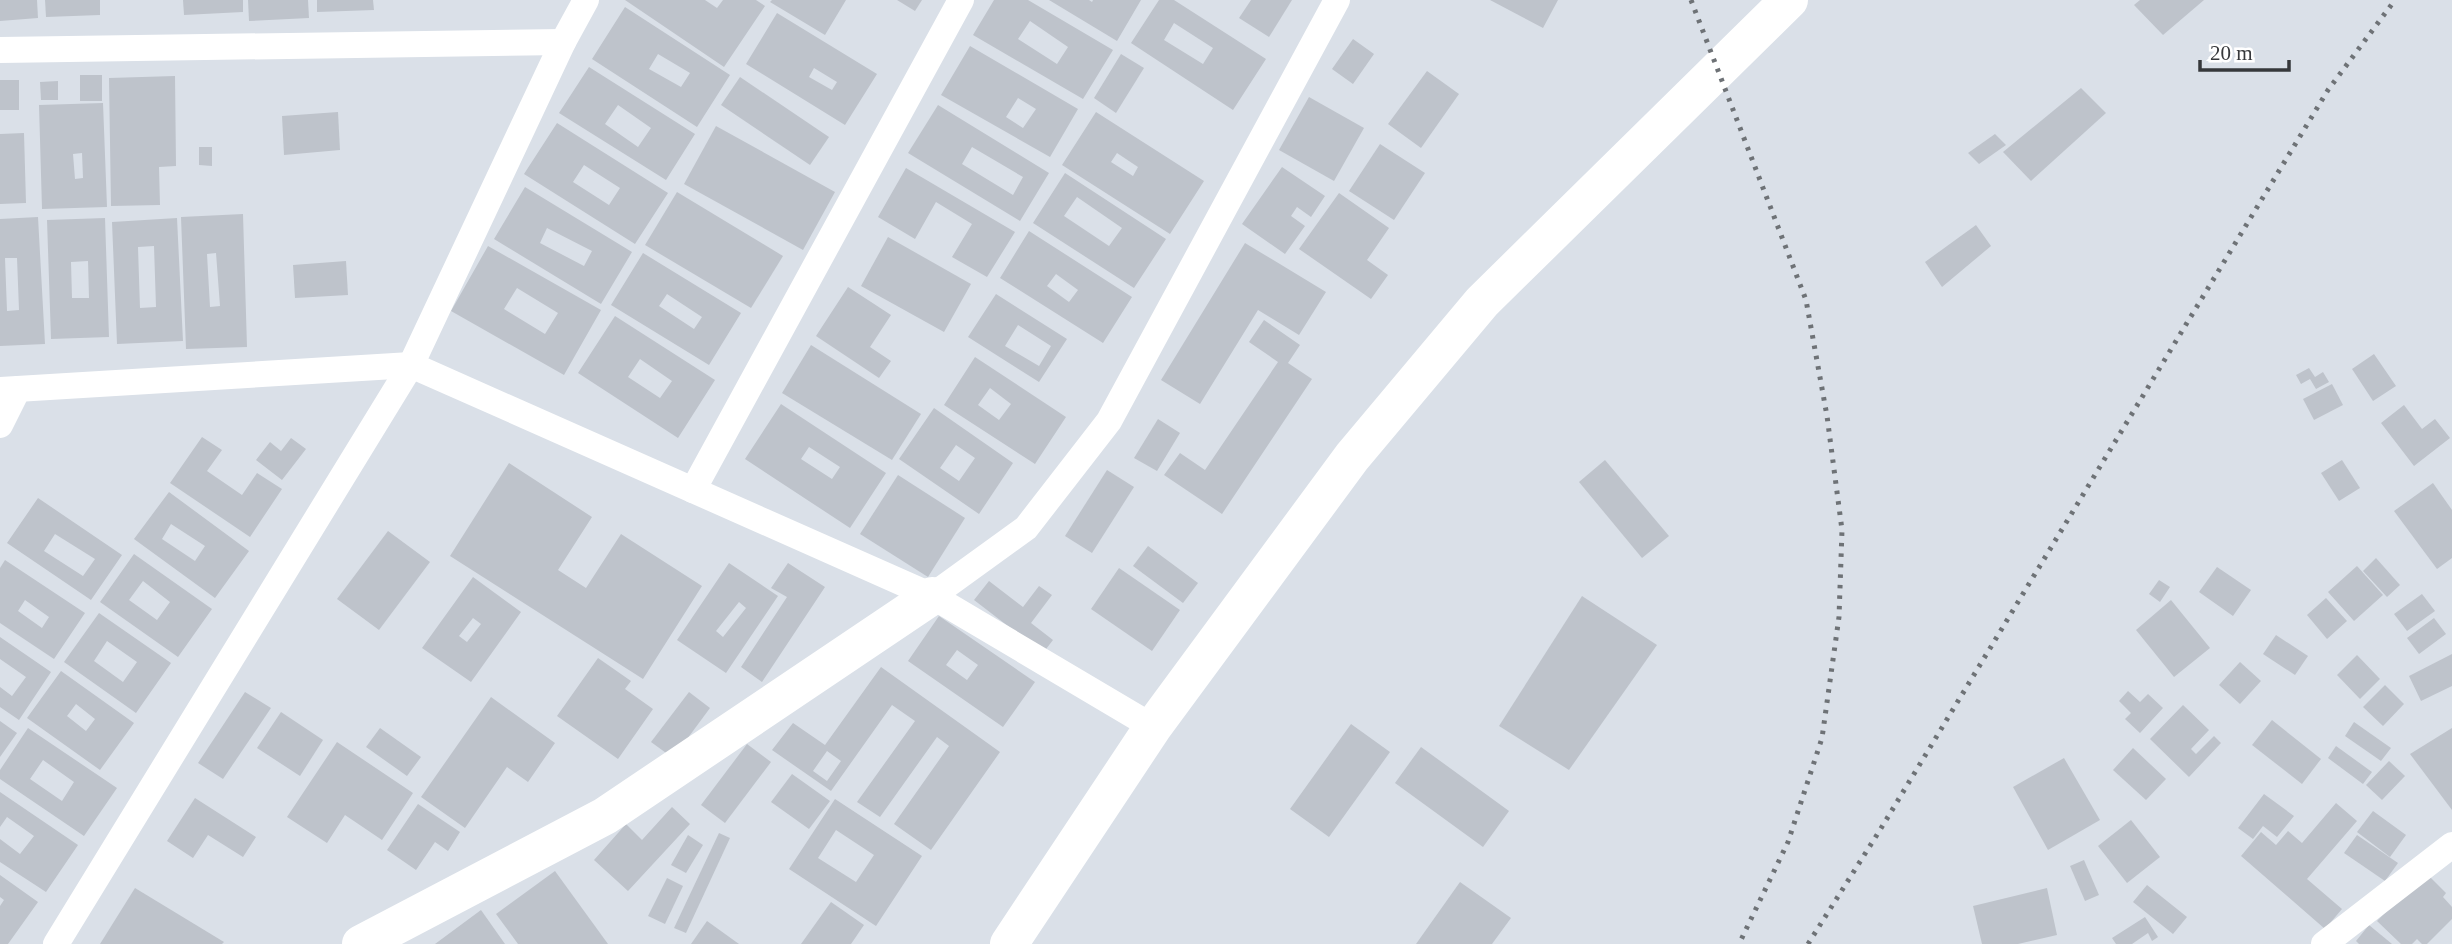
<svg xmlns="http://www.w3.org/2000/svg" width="2452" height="944" viewBox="0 0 2452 944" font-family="'Times New Roman',serif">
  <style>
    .building { fill: #bec3cb; fill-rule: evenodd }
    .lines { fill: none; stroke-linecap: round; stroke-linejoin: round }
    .street { stroke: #fff; stroke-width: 26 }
    .secondary { stroke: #fff; stroke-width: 38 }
    .highway { stroke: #fff; stroke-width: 38 }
    .rail { stroke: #6e7276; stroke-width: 5; stroke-dasharray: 3.5 7; stroke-linecap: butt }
  </style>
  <rect width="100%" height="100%" fill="#dae0e8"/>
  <g class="building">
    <polygon points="0,0 37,0 38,18 0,21"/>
    <polygon points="45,0 100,0 100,15 46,17"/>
    <polygon points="183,0 243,0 243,12 184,15"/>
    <polygon points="248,0 308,0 309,18 249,21"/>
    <polygon points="317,0 373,0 374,10 317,12"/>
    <polygon points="625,0 705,0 717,8 723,0 756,0 765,6 724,67"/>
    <polygon points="772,0 846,0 825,35 770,2"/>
    <polygon points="897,0 922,0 915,11"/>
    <path d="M994 0H1028L1113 50 1083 99 973 35ZM1030 21 1068 47 1057 64 1018 39Z"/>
    <polygon points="1049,0 1089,0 1092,2 1093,0 1141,0 1117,41"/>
    <path d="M1159 0H1174L1266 59 1233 110 1131 43ZM1174 23 1213 48 1203 64 1164 40Z"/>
    <polygon points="1251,0 1292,0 1269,37 1239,18"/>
    <polygon points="1490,0 1558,0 1543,28"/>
    <polygon points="2140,0 2204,0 2163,35 2134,5"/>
    <path d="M625 7 730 75 697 127 592 59ZM658 54 690 73 681 87 649 69Z"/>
    <path d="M777 13 877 74 845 125 746 64ZM814 68 837 82 832 90 809 77Z"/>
    <polygon points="1353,39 1374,54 1353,84 1332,69"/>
    <path d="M970 46 1078 109 1050 157 941 95ZM1018 98 1036 109 1023 128 1006 117Z"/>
    <polygon points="1121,54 1144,68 1116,113 1094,98"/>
    <path d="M589 67 695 134 666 180 559 113ZM618 105 651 128 638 147 605 124Z"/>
    <polygon points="1427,71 1459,94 1421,148 1388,124"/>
    <rect x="80" y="75" width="22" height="26"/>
    <polygon points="175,76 176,166 159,167 160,205 111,206 109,78"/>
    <polygon points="740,77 829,137 810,165 721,105"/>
    <rect x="0" y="80" width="19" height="30"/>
    <polygon points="58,81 58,100 41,100 40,82"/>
    <polygon points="2081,88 2106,113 2031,181 2003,152"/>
    <polygon points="1309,97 1364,128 1334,181 1279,150"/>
    <path d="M103 103 107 207 42 209 39 105ZM82 153 83 178 75 179 73 154Z"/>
    <path d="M938 105 1049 173 1020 221 908 153ZM972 147 1023 177 1013 195 962 164Z"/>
    <polygon points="338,112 340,150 284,155 282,116"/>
    <path d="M1096 112 1204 181 1170 234 1062 165ZM1117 153 1138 167 1133 176 1111 162Z"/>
    <path d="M557 123 668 193 635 244 524 174ZM584 165 620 188 609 205 573 182Z"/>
    <polygon points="716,126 835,192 803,250 684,184"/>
    <polygon points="24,133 26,203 0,204 0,134"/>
    <polygon points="1995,134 2006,145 1979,164 1968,153"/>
    <polygon points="1380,144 1425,173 1394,220 1349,191"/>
    <polygon points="199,147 212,147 212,166 199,165"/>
    <polygon points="1282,167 1325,196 1311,217 1297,207 1291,216 1305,226 1285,254 1242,224"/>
    <polygon points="906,168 1015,232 987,277 952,257 972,224 936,202 915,239 878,217"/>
    <path d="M1065 173 1166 239 1134 288 1033 223ZM1077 197 1122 228 1109 246 1064 216Z"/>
    <path d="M525 187 632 252 601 304 494 239ZM547 228 592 251 584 266 540 243Z"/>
    <polygon points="677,192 783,256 751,308 645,245"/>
    <polygon points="1339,193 1389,228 1367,260 1388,275 1371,299 1299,249"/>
    <path d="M243 214 247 347 186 349 181 217ZM216 253 220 306 210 307 207 254Z"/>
    <path d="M38 217 45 344 0 346V219ZM5 258H17L19 310 7 311Z"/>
    <path d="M105 218 109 337 51 339 47 220ZM88 261 89 298H72L71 262Z"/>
    <path d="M177 218 183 341 117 344 112 222ZM154 246 156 307 140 308 138 247Z"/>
    <polygon points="1976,225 1991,246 1942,287 1925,262"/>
    <path d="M1029 231 1132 297 1103 343 1000 278ZM1056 274 1078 290 1069 302 1047 286Z"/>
    <polygon points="888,237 971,284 944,332 861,286"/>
    <polygon points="1245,243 1326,292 1299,335 1258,310 1200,404 1161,380"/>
    <path d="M488 246 601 310 564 375 451 311ZM517 288 558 313 545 334 504 309Z"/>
    <path d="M643 253 741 313 709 365 611 305ZM667 294 702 317 694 329 659 306Z"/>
    <polygon points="346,261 348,295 295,298 293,265"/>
    <polygon points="848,287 891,315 870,347 891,361 879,378 816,336"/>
    <path d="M996 294 1067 339 1039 382 968 337ZM1018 325 1051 346 1039 366 1005 346Z"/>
    <path d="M615 316 715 380 678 438 578 373ZM640 359 672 381 660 398 628 377Z"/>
    <polygon points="1264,320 1300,345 1288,363 1312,379 1222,514 1164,475 1180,453 1205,470 1278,362 1249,342"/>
    <polygon points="811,345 921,414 892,460 782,393"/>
    <polygon points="2374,354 2396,386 2373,401 2352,369"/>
    <path d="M975 357 1066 417 1035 464 944 405ZM990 388 1011 404 999 420 978 405Z"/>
    <polygon points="2309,368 2315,377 2323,372 2329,382 2316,389 2310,379 2301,384 2296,375"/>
    <polygon points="2332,384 2343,405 2314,420 2303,399"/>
    <path d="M781 404 886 473 850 528 745 459ZM809 447 840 467 832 479 801 459Z"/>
    <polygon points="2404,405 2422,429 2435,419 2450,438 2414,466 2381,423"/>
    <path d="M934 408 1013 463 979 514 899 459ZM956 445 975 458 959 481 940 468Z"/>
    <polygon points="1158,419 1180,433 1157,471 1134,458"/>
    <polygon points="202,437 222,450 207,471 242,495 257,473 282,489 250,537 170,483"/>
    <polygon points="291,438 306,449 282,480 256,460 270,442 281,451"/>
    <polygon points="1605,460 1669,536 1642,558 1579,482"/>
    <polygon points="2342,460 2360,488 2339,501 2321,473"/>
    <polygon points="509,463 592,517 558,570 586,588 621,534 702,586 643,679 450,556"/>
    <polygon points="1107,470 1134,487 1092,553 1065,536"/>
    <polygon points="898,475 965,518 928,577 860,534"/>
    <polygon points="2433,483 2452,510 2452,558 2437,569 2394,511"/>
    <path d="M169 492 249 551 215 598 134 539ZM171 524 205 546 195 561 162 539Z"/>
    <path d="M38 498 122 555 91 600 7 543ZM55 534 95 559 83 576 44 551Z"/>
    <polygon points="388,531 430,562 379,630 337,599"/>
    <polygon points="1148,546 1198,583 1183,603 1133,566"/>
    <path d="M134 554 212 609 178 657 100 602ZM143 581 170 602 157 620 129 600Z"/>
    <polygon points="2376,558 2400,585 2387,597 2363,571"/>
    <path d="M5 560 85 613 54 659 0 623V568ZM25 600 49 617 42 628 18 611Z"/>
    <path d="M729 563 778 596 726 673 677 640ZM739 602 746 608 723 637 716 631Z"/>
    <polygon points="788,563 825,587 762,682 741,667 787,597 771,588"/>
    <polygon points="2357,566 2383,595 2354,621 2328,592"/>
    <polygon points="2217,567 2251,590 2233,616 2199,592"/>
    <polygon points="1119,568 1180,610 1152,651 1091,609"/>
    <path d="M473 577 521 612 471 682 422 648ZM473 618 481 624 467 642 459 636Z"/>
    <polygon points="2159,580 2170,587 2160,602 2149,594"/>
    <polygon points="989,581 1023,607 1039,586 1052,595 1031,623 1053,640 1043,653 974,600"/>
    <polygon points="2422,594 2435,611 2407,631 2394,614"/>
    <polygon points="1582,596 1657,645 1569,770 1499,726"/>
    <polygon points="2326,598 2347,621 2327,639 2307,615"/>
    <polygon points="2171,600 2210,648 2174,677 2136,630"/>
    <path d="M99 613 171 663 136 713 64 662ZM107 641 137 662 123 682 94 661Z"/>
    <path d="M939 616 1035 682 1003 727 908 661ZM957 650 978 665 967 680 946 665Z"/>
    <polygon points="2434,618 2446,634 2419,654 2407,638"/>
    <polygon points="2276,635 2308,656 2295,675 2263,654"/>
    <polygon points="0,637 51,672 19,720 0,707 0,687 12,696 26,677 0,659"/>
    <polygon points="2452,654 2452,686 2421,701 2409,676"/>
    <polygon points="2357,655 2380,679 2360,699 2337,675"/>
    <polygon points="598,658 631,681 625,689 653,709 618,759 557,716"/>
    <polygon points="2240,662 2261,681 2240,704 2219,685"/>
    <path d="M881 667 1000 752 931 850 894 824 949 746 937 737 880 817 857 802 915 721 892 705 831 791 772 750 793 723 825 745ZM827 751 841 761 827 781 813 771Z"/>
    <path d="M61 671 134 723 100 770 27 718ZM76 704 95 719 86 731 67 716Z"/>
    <polygon points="2385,685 2404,704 2383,726 2363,707"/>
    <polygon points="2128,691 2140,702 2148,694 2163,708 2140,733 2125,719 2131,713 2119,701"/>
    <polygon points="245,692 271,708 223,779 198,763"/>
    <polygon points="689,692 710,708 673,758 651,742"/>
    <polygon points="491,697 555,743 528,782 507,767 465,828 421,797"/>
    <polygon points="2183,705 2209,730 2191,749 2196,754 2214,736 2221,743 2189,777 2150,739"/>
    <polygon points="281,712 323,740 300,776 257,748"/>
    <polygon points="2272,720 2321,759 2302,784 2252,745"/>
    <polygon points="0,721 17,733 0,757"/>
    <polygon points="2354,722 2391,748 2381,761 2345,736"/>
    <polygon points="1351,724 1390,752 1329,837 1290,809"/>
    <path d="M28 728 117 788 84 836 0 779V770ZM43 760 74 782 62 801 30 779Z"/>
    <polygon points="380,728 421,757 407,776 366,747"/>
    <polygon points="2452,728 2452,810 2410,754"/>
    <polygon points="337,742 413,793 382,840 345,815 327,843 287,817"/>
    <polygon points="747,744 771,762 725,823 701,805"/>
    <polygon points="2336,746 2372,772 2363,784 2328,758"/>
    <polygon points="1421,747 1509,811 1483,847 1395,783"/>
    <polygon points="2133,748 2166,779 2146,800 2113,770"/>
    <polygon points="2064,758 2100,820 2048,850 2013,787"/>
    <polygon points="2389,761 2405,776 2382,800 2366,785"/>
    <polygon points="792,774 830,801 809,829 771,802"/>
    <polygon points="0,792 78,845 46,892 0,862 0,839 20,854 34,836 7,817 0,827"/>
    <polygon points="2264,794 2294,816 2277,837 2263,826 2253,839 2238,828"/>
    <polygon points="195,798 256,837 243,857 208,835 193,858 167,841"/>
    <path d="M835 799 922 856 876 926 789 869ZM836 830 874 855 856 882 818 858Z"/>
    <polygon points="2336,803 2357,821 2307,879 2342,909 2325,929 2241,856 2261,832 2276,845 2288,831 2302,843"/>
    <polygon points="418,804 460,832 448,851 435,842 416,870 387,850"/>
    <polygon points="672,807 690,824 628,891 594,860 626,824 642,840"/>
    <polygon points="2373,811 2406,835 2390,857 2357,832"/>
    <polygon points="2131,820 2160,857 2127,883 2098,846"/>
    <polygon points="719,833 730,838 686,933 674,928"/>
    <polygon points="688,835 703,845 686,873 671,865"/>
    <polygon points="2357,835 2398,863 2385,881 2344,853"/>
    <polygon points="2084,860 2099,895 2085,901 2070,866"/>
    <polygon points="555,871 608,944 518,944 496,914"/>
    <polygon points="2425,872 2446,893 2443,897 2452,907 2452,919 2427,944 2422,944 2417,939 2412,944 2401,944 2377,921"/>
    <polygon points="0,875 38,902 8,944 0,944 0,906 4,900 0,897"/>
    <polygon points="667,878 683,886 665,924 648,916"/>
    <polygon points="1460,882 1511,918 1492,944 1416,944"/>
    <polygon points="2147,885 2187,917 2173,934 2133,902"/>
    <polygon points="135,888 224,942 222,944 100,944"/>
    <polygon points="2047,888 2057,935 2018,944 1982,944 1973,906"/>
    <polygon points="831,902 864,925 851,944 801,944"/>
    <polygon points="481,910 505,944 435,944"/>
    <polygon points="2145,917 2158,937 2152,941 2148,933 2132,944 2116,944 2112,938"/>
    <polygon points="707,921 739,944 691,944"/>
    <polygon points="2369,925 2392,944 2359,944 2356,941"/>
  </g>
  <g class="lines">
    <g class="street">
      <polyline points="0,50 563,42"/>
      <polyline points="0,390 411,365 932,596 1153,727"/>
      <polyline points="0,425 18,389"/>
      <polyline points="693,490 961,0"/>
      <polyline points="932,596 1026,528 1109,421 1337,0"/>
      <polyline points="56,944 411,365 563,42 586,0"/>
      <polyline points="2324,944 2452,845"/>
    </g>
    <polyline class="secondary" points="361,944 605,816 932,596"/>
    <polyline class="highway" points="1009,944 1153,727 1352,457 1482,302 1789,0"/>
    <g class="rail">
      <polyline points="1691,0 1806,300 1827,416 1842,530 1839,617 1822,738 1788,842 1739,944"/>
      <polyline points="1808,944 1880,830 2328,90 2395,0"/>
    </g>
  </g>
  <path d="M2200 60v10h89v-10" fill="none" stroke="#36383b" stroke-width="3.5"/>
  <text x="2210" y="60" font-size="21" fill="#36383b" stroke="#ffffff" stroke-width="5" paint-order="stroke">20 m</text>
</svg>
